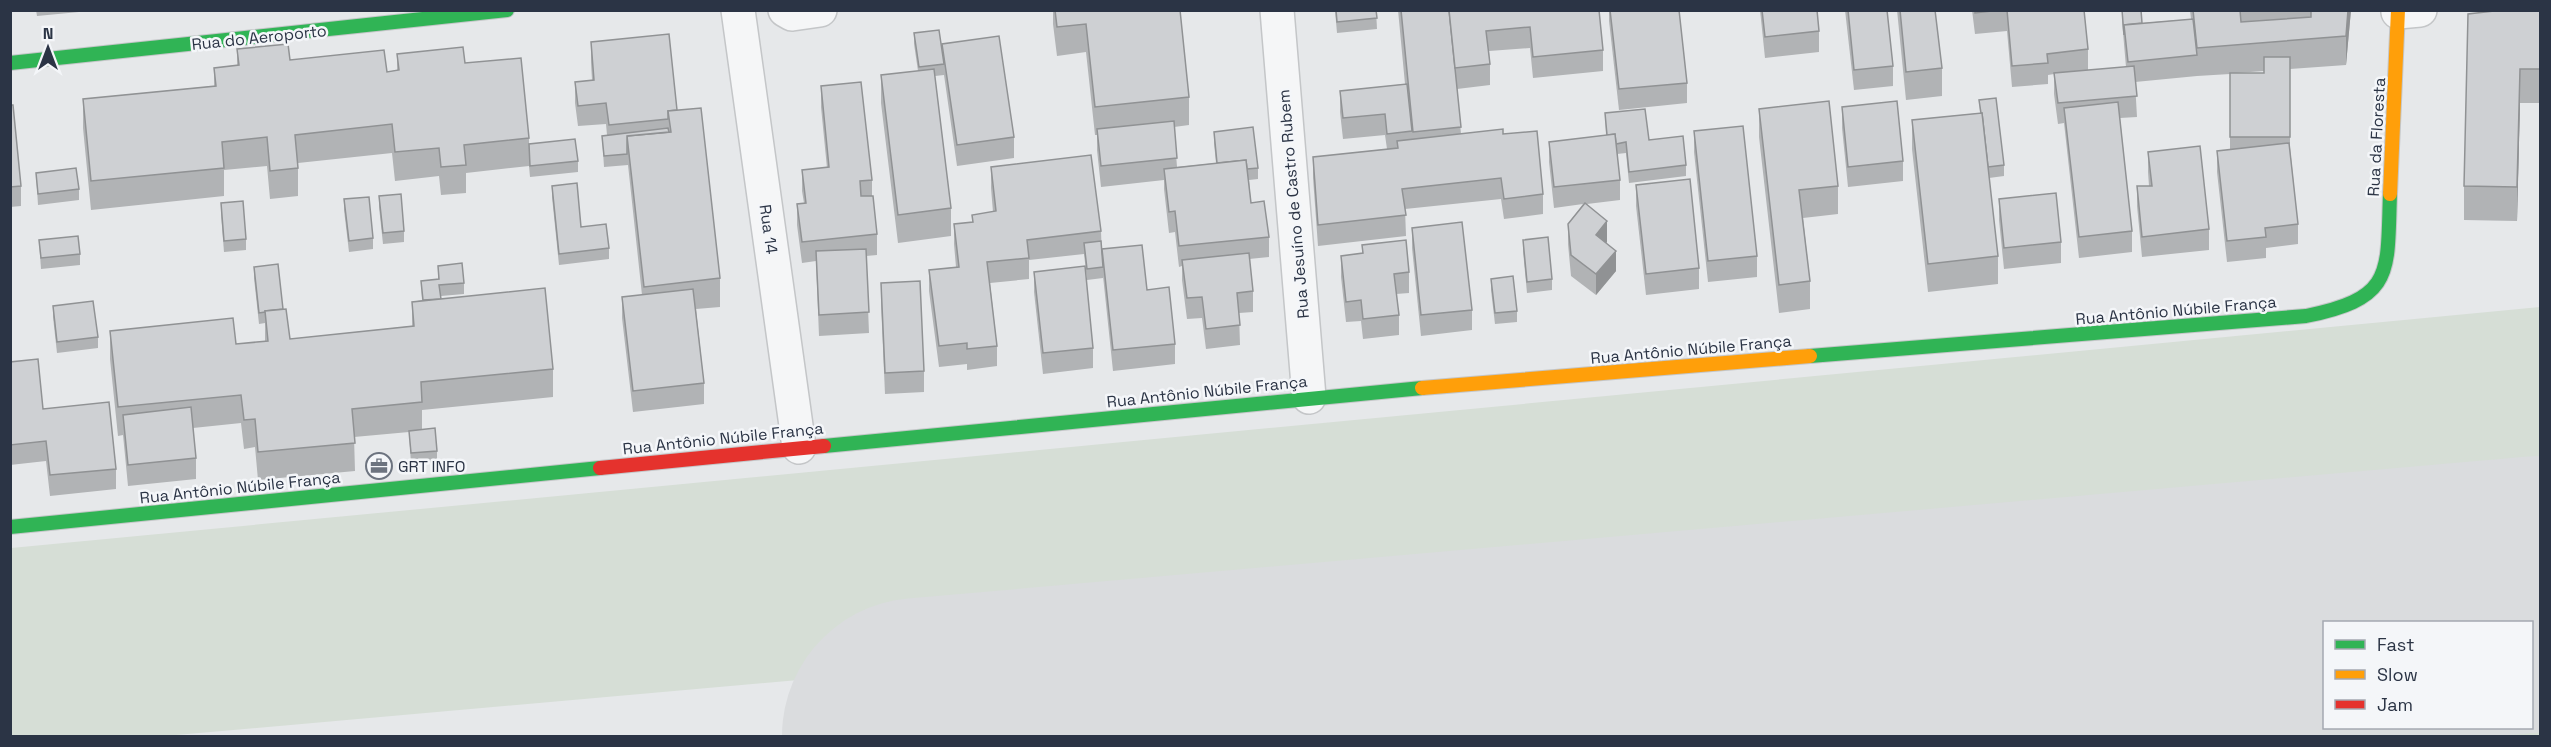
<svg xmlns="http://www.w3.org/2000/svg" width="2551" height="747" viewBox="0 0 2551 747" font-family="'Space Grotesk',sans-serif">
  <style>
    .grass { fill: #d6ded6 }
    .lines { fill: none; stroke-linecap: round; stroke-linejoin: round }
    .runway { stroke: #dadcde; stroke-width: 276 }
    .street-casing { stroke: #c4c6c8; stroke-width: 36 }
    .fast-casing { stroke: #c4c6c8; stroke-width: 16 }
    .slow-casing { stroke: #c4c6c8; stroke-width: 16 }
    .jam-casing { stroke: #c4c6c8; stroke-width: 16 }
    .street { stroke: #f5f6f7; stroke-width: 33 }
    .fast { stroke: #30b455; stroke-width: 14 }
    .slow { stroke: #ff9f0a; stroke-width: 14 }
    .jam { stroke: #e5322d; stroke-width: 14 }
    .wall { fill: #b1b3b5; fill-rule: evenodd }
    .shaded-wall { fill: #909294 }
    .building { fill: #ced0d3; stroke: #909294; stroke-width: 1.5 }
    .labels { text-anchor: middle; stroke-width: 5; stroke-linejoin: round; paint-order: stroke }
    .street-label { font-size: 16px; fill: #2b3445; stroke: #f4f6f9 }
    .poi-label { font-size: 16px; fill: #2b3445; stroke: #f4f6f9; text-anchor: start }
  </style>
  <rect width="100%" height="100%" fill="#e6e8ea"/>
  <g class="grass">
    <polygon points="2540,307 2540,526 165,736 11,736 11,548"/>
    <polygon points="2540,664 2540,736 1721,736 2324,683 2324,728 2532,728 2532,665"/>
  </g>
  <g class="lines">
    <polyline class="runway" points="920,736 2540,594"/>
    <defs>
      <g id="street">
        <polyline points="738,10 799,447"/>
        <polyline points="785,10 792,14 820,10"/>
        <polyline points="1277,10 1309,397"/>
        <polyline points="2398,12 2420,10"/>
      </g>
      <g id="fast">
        <polyline points="10,63 507,10"/>
        <path d="M1810 356 2306 316C2395 298 2387 273 2390 194"/>
        <polyline points="824,446 1422,388"/>
        <polyline points="10,527 600,468"/>
      </g>
      <g id="slow">
        <polyline points="2390,194 2398,10"/>
        <polyline points="1422,388 1810,356"/>
      </g>
      <polyline id="jam" points="600,468 824,446"/>
    </defs>
    <use href="#street" class="street-casing"/>
    <use href="#fast" class="fast-casing"/>
    <use href="#slow" class="slow-casing"/>
    <use href="#jam" class="jam-casing"/>
    <use href="#street" class="street"/>
    <use href="#fast" class="fast"/>
    <use href="#slow" class="slow"/>
    <use href="#jam" class="jam"/>
  </g>
  <g class="wall">
    <polygon points="36,10 79,10 79,12 37,16"/>
    <polygon points="1053,10 1180,10 1189,97 1189,125 1174,127 1177,167 1216,163 1214,143 1214,132 1258,168 1258,179 1249,180 1251,203 1269,237 1269,257 1249,259 1253,291 1253,312 1239,313 1240,345 1206,349 1202,318 1187,319 1182,280 1182,266 1179,267 1175,232 1169,233 1164,189 1164,180 1101,187 1097,150 1097,135 1095,135 1086,52 1057,56 1053,24"/>
    <polygon points="1335,10 1376,10 1377,29 1337,33"/>
    <polygon points="1398,10 1599,10 1603,50 1603,71 1533,78 1530,48 1489,51 1490,64 1490,85 1457,89 1461,134 1503,134 1543,194 1543,214 1504,219 1501,199 1405,209 1406,236 1318,246 1313,178 1313,157 1387,149 1385,135 1343,139 1340,112 1340,91 1405,84"/>
    <polygon points="1609,10 1679,10 1687,83 1687,103 1619,110 1609,21"/>
    <polygon points="1760,10 1817,10 1819,31 1819,52 1765,58"/>
    <polygon points="1845,10 1887,10 1893,66 1893,86 1854,90"/>
    <polygon points="1897,10 1935,10 1942,68 1942,96 1906,100"/>
    <path d="M1972 10H2084L2088 49V70L2126 67 2122 21V10L2142 23 2191 19 2190 10H2351L2346 65 2290 69V148L2298 224V244L2266 248V258L2227 262 2217 172V151L2230 150V74L2197 76 2135 82 2137 117 2120 118 2132 231V252L2079 258 2064 123 2058 124 2054 94V74L2048 75V84L2012 87 2007 31 1975 34ZM2264 71V73H2237Z"/>
    <polygon points="2541,10 2541,103 2520,103 2517,221 2464,220 2464,186"/>
    <polygon points="914,33 942,51 942,44 1014,137 1014,158 957,166 944,75 935,76 951,208 951,236 898,243 881,103 881,75 918,71 914,44"/>
    <polygon points="591,42 677,110 720,278 720,307 696,309 704,383 704,404 633,412 622,318 622,297 642,295 628,165 604,167 602,136 607,135 606,124 578,126 575,103 575,82 592,80 591,63"/>
    <polygon points="237,49 290,60 387,72 397,70 397,54 465,63 529,138 529,144 578,161 578,172 530,177 529,166 466,173 466,193 441,195 439,176 395,181 392,153 298,163 298,196 270,199 267,166 224,170 224,196 91,210 83,128 83,99 214,86 214,68 237,65"/>
    <polygon points="821,86 872,180 872,196 877,234 877,255 866,256 869,333 819,336 816,261 802,263 797,225 797,204 804,203 802,191 802,170 827,168 821,107"/>
    <polygon points="1979,100 2004,165 2004,176 1989,178 1998,256 1998,284 1928,292 1912,149 1912,120 1980,113"/>
    <polygon points="10,105 21,186 21,206 10,207"/>
    <polygon points="1842,107 1903,161 1903,181 1848,187 1842,128"/>
    <polygon points="1759,109 1838,186 1838,214 1803,218 1810,281 1810,309 1779,313 1759,137"/>
    <polygon points="1605,113 1649,140 1686,165 1686,176 1629,183 1626,153 1617,154 1620,180 1620,200 1587,204 1607,242 1606,243 1616,271 1596,295 1571,276 1568,244 1568,224 1583,204 1554,208 1549,162 1549,142 1606,135"/>
    <polygon points="1694,131 1757,256 1757,277 1708,282 1694,152"/>
    <polygon points="2148,152 2209,229 2209,250 2142,257 2137,206 2137,186 2149,186 2148,172"/>
    <polygon points="991,167 1101,231 1102,258 1102,249 1147,290 1175,344 1175,364 1113,371 1103,276 1103,278 1087,280 1084,254 1029,260 1029,279 990,283 997,346 997,366 967,370 967,364 939,367 929,291 929,270 956,267 954,244 954,224 972,222 972,215 993,212 991,188"/>
    <polygon points="36,173 79,189 79,200 38,205"/>
    <polygon points="1636,185 1699,268 1699,289 1646,295 1636,206"/>
    <polygon points="552,186 581,227 609,248 609,259 559,265 552,197"/>
    <polygon points="379,196 404,231 404,242 383,244 379,207"/>
    <polygon points="344,199 373,238 373,249 349,252 344,210"/>
    <polygon points="1999,199 2061,242 2061,263 2004,269 1999,220"/>
    <polygon points="221,203 246,239 246,250 224,252 221,214"/>
    <polygon points="1412,228 1472,310 1472,330 1421,336 1412,248"/>
    <polygon points="39,240 80,254 80,265 41,269"/>
    <polygon points="1523,240 1552,279 1552,290 1527,293 1523,251"/>
    <polygon points="1362,245 1409,272 1409,293 1396,294 1399,315 1399,335 1363,339 1361,321 1346,322 1341,277 1341,256 1362,254"/>
    <polygon points="438,266 464,283 464,294 441,296 441,299 553,369 553,397 422,410 422,429 437,451 437,462 411,464 409,432 354,437 355,471 258,480 255,447 244,449 241,423 193,428 196,458 196,479 128,486 123,435 118,436 110,359 110,331 236,344 265,341 265,323 259,324 254,278 254,267 283,309 290,339 412,326 412,302 422,300 421,281 438,279"/>
    <polygon points="1034,272 1093,348 1093,368 1043,374 1034,292"/>
    <polygon points="1491,279 1517,311 1517,322 1495,324 1491,290"/>
    <polygon points="881,283 924,371 924,392 885,394 881,303"/>
    <polygon points="53,306 98,337 98,348 57,353 53,317"/>
    <polygon points="10,362 43,409 116,469 116,489 50,496 46,461 10,465"/>
  </g>
  <g class="shaded-wall">
    <polygon points="2348,10 2351,10 2346,65 2346,36"/>
    <polygon points="2520,69 2520,103 2517,221 2517,187"/>
    <polygon points="1607,221 1607,242 1596,256 1596,235"/>
    <polygon points="1616,251 1616,271 1596,295 1596,274"/>
  </g>
  <g class="building">
    <polygon points="1055,10 1180,10 1189,97 1095,107 1086,24 1057,27"/>
    <polygon points="1336,10 1376,10 1377,18 1337,22"/>
    <polygon points="1401,10 1449,10 1461,127 1413,132"/>
    <polygon points="1449,10 1599,10 1603,50 1533,57 1530,27 1486,31 1490,64 1455,68"/>
    <polygon points="1610,10 1679,10 1687,83 1619,89"/>
    <polygon points="1762,10 1817,10 1819,31 1765,37"/>
    <polygon points="1848,10 1887,10 1893,66 1854,70"/>
    <polygon points="1900,10 1935,10 1942,68 1906,72"/>
    <polygon points="1975,10 2001,10 1975,13"/>
    <polygon points="2007,10 2084,10 2088,49 2047,54 2048,63 2012,66"/>
    <polygon points="2122,10 2141,10 2142,23 2124,25 2124,35"/>
    <polygon points="2193,10 2240,10 2241,22 2311,17 2311,10 2348,10 2346,36 2197,48"/>
    <polygon points="2503,10 2541,10 2541,69 2520,69 2517,187 2464,186 2468,14"/>
    <polygon points="2193,19 2197,55 2128,62 2124,25"/>
    <polygon points="939,30 944,64 919,67 914,33"/>
    <polygon points="669,34 677,110 668,111 668,119 609,125 606,103 578,106 575,82 594,80 591,42"/>
    <polygon points="999,36 1014,137 957,145 942,44"/>
    <polygon points="288,44 290,60 384,50 387,72 399,70 397,54 463,47 465,63 521,58 529,138 464,145 466,165 441,167 439,148 395,152 392,124 295,135 298,168 270,171 267,137 222,142 224,168 91,181 83,99 216,86 214,68 239,65 237,49"/>
    <polygon points="2264,57 2290,57 2290,137 2230,137 2230,73 2264,73"/>
    <polygon points="2134,66 2137,96 2058,103 2054,73"/>
    <polygon points="934,69 951,208 898,215 881,75"/>
    <polygon points="861,82 872,180 860,181 861,196 873,196 877,234 802,242 797,204 806,203 802,170 829,167 821,86"/>
    <polygon points="1407,84 1412,131 1387,134 1385,114 1343,118 1340,91"/>
    <polygon points="1996,98 2004,165 1988,167 1982,113 1981,113 1979,100"/>
    <polygon points="1829,101 1838,186 1799,190 1810,281 1779,285 1759,109"/>
    <polygon points="1897,101 1903,161 1848,167 1842,107"/>
    <polygon points="2118,102 2132,231 2079,237 2064,108"/>
    <polygon points="10,105 13,105 21,186 10,187"/>
    <polygon points="701,108 720,278 644,287 627,136 671,132 668,111"/>
    <polygon points="1645,109 1649,140 1683,136 1686,165 1629,172 1626,142 1616,144 1615,134 1607,135 1605,113"/>
    <polygon points="1982,113 1998,256 1928,264 1912,120"/>
    <polygon points="1174,121 1177,158 1101,166 1097,129"/>
    <polygon points="1743,126 1757,256 1708,261 1694,131"/>
    <polygon points="1253,127 1258,168 1247,169 1246,160 1217,163 1214,132"/>
    <polygon points="668,128 669,132 627,136 627,154 604,156 602,136"/>
    <polygon points="1503,129 1503,134 1537,131 1543,194 1504,199 1501,178 1402,189 1406,215 1318,225 1313,157 1398,148 1397,141"/>
    <polygon points="1615,134 1620,180 1554,187 1549,142"/>
    <polygon points="575,139 578,161 530,166 529,144"/>
    <polygon points="2289,143 2298,224 2265,228 2266,237 2227,241 2217,151"/>
    <polygon points="2200,146 2209,229 2142,237 2137,186 2152,186 2148,152"/>
    <polygon points="1091,155 1101,231 1027,240 1029,258 987,262 997,346 967,349 967,343 939,346 929,270 959,267 954,224 973,222 972,215 996,211 991,167"/>
    <polygon points="1246,160 1251,203 1264,201 1269,237 1179,246 1175,211 1169,212 1164,169"/>
    <polygon points="76,168 79,189 38,194 36,173"/>
    <polygon points="1690,179 1699,268 1646,274 1636,185"/>
    <polygon points="577,183 581,227 606,224 609,248 559,254 552,186"/>
    <polygon points="2056,193 2061,242 2004,248 1999,199"/>
    <polygon points="401,194 404,231 383,233 379,196"/>
    <polygon points="369,197 373,238 349,241 344,199"/>
    <polygon points="243,201 246,239 224,241 221,203"/>
    <polygon points="1585,203 1607,221 1596,235 1616,251 1596,274 1571,255 1568,224"/>
    <polygon points="1462,222 1472,310 1421,315 1412,228"/>
    <polygon points="78,236 80,254 41,258 39,240"/>
    <polygon points="1548,237 1552,279 1527,282 1523,240"/>
    <polygon points="1406,240 1409,272 1394,274 1399,315 1363,319 1361,300 1346,302 1341,256 1363,253 1362,245"/>
    <polygon points="1101,241 1103,267 1087,269 1084,243"/>
    <polygon points="1142,245 1147,290 1169,287 1175,344 1113,350 1102,249"/>
    <polygon points="866,249 869,312 819,315 816,251"/>
    <polygon points="1249,253 1253,291 1237,293 1240,325 1206,329 1202,297 1187,298 1182,260"/>
    <polygon points="462,263 464,283 439,285 441,299 423,300 421,281 439,279 438,266"/>
    <polygon points="278,264 283,309 265,311 265,312 259,313 254,267"/>
    <polygon points="1085,266 1093,348 1043,353 1034,272"/>
    <polygon points="1513,276 1517,311 1495,313 1491,279"/>
    <polygon points="920,281 924,371 885,373 881,283"/>
    <polygon points="545,288 553,369 421,382 422,402 352,409 355,443 258,452 255,419 244,420 241,395 118,407 110,331 233,318 236,344 268,341 265,311 286,309 290,339 414,326 412,302"/>
    <polygon points="693,289 704,383 633,391 622,297"/>
    <polygon points="93,301 98,337 57,342 53,306"/>
    <polygon points="38,359 43,409 109,402 116,469 50,475 46,441 10,445 10,362"/>
    <polygon points="191,407 196,458 128,465 123,415"/>
    <polygon points="435,428 437,451 411,453 409,431"/>
  </g>
  <defs>
    <symbol id="office-ring" viewBox="-11 -11 22 22"><circle r="9.5" fill="#f4f6f9" stroke="#6c737f" stroke-width="1.5"/><path d="M-6-3h4V-5.5h4V-3h4V5H-6ZM-1-4.5V-3h2v-1.5ZM-6 0V1H6V0Z" fill="#6c737f"/></symbol>
  </defs>
  <g fill-rule="evenodd">
    <use href="#office-ring" x="364" y="451" width="30" height="30"/>
  </g>
  <g class="labels">
    <g class="street-label">
      <text transform="translate(259 37) rotate(-6)" y="6">Rua do Aeroporto</text>
      <text transform="translate(2376 137) rotate(-87)" y="6">Rua da Floresta</text>
      <text transform="translate(1293 204) rotate(-95)" y="6">Rua Jesuíno de Castro Rubem</text>
      <text transform="translate(769 229) rotate(82)" y="6">Rua 14</text>
      <text transform="translate(2176 310) rotate(-5)" y="6">Rua Antônio Núbile França</text>
      <text transform="translate(1691 349) rotate(-5)" y="6">Rua Antônio Núbile França</text>
      <text transform="translate(1207 391) rotate(-6)" y="6">Rua Antônio Núbile França</text>
      <text transform="translate(723 438) rotate(-6)" y="6">Rua Antônio Núbile França</text>
      <text transform="translate(240 487) rotate(-6)" y="6">Rua Antônio Núbile França</text>
    </g>
    <g class="poi-label">
      <text x="398" y="472">GRT INFO</text>
    </g>
  </g>
  <rect width="2551" height="747" fill="none" stroke="#2b3445" stroke-width="24"/>
  <rect x="2323" y="621" width="210" height="108" fill="#f4f6f9" stroke="#a4a8b1" stroke-width="1.5"/>
  <rect x="2335" y="640" width="30" height="9" fill="#30b455" stroke="#a4a8b1" stroke-width="1.5"/>
  <text x="2377" y="651" font-size="18" fill="#2b3445">Fast</text>
  <rect x="2335" y="670" width="30" height="9" fill="#ff9f0a" stroke="#a4a8b1" stroke-width="1.5"/>
  <text x="2377" y="681" font-size="18" fill="#2b3445">Slow</text>
  <rect x="2335" y="700" width="30" height="9" fill="#e5322d" stroke="#a4a8b1" stroke-width="1.5"/>
  <text x="2377" y="711" font-size="18" fill="#2b3445">Jam</text>
  <g transform="translate(48 48)" stroke="#f4f6f9" stroke-width="4.5" paint-order="stroke">
  <path d="M0-4.5L10 22L0 15L-10 22Z" fill="#2b3445"/>
  <text y="-9" font-size="16" font-weight="bold" text-anchor="middle" fill="#2b3445">N</text>
  </g>
</svg>
